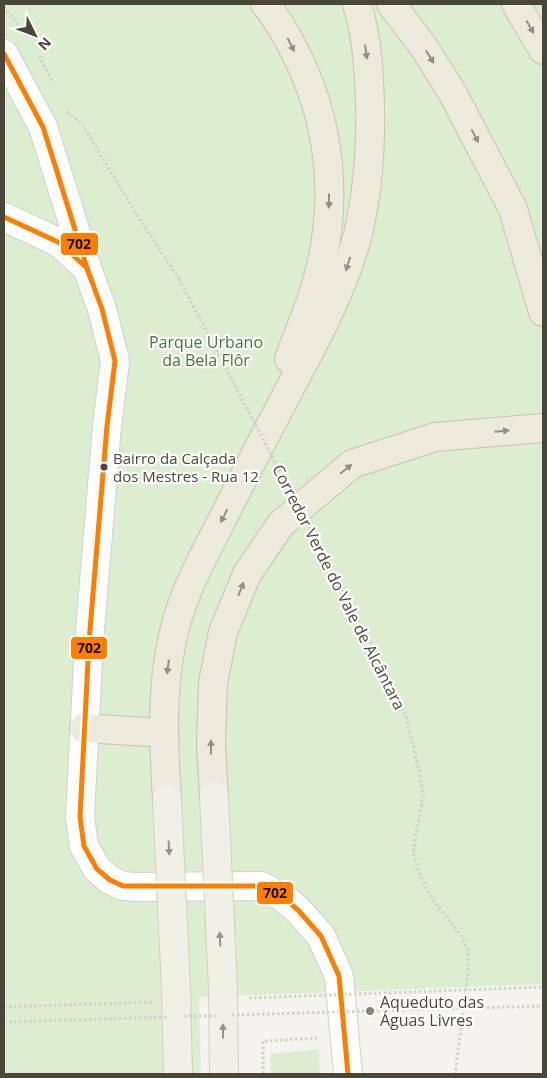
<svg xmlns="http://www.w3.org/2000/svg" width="547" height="1078" viewBox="0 0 547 1078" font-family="'Open Sans',sans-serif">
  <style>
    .green { fill: #ddedd0 }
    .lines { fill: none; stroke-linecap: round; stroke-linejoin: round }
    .street-casing { stroke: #d2d1cc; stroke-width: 30 }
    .primary-casing { stroke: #d5d1bc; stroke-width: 30 }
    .highway-casing { stroke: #cac4aa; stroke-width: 30 }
    .path { stroke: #d3d2cc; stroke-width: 3; stroke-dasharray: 2.5 2.5; stroke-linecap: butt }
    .street { stroke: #fdfdfc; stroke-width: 28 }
    .primary { stroke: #f1f0e6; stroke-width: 28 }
    .highway { stroke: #eceadc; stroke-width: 28 }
    .primary-bridge-casing { stroke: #d5d1bc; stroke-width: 30; stroke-linecap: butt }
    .path-bridge { stroke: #d3d2cc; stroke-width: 3; stroke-dasharray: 2.5 2.5; stroke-linecap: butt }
    .primary-bridge { stroke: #f1f0e6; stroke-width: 28 }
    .bus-1-casing { stroke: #fff; stroke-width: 9 }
    .bus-1 { stroke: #ff7e00; stroke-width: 5 }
    .oneway { fill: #939083 }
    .oneway2 { fill: #959287 }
    .bus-dot { fill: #4a463a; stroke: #fff; stroke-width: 2 }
    .poi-dot { fill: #868379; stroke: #fff; stroke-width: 2 }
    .labels { text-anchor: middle; stroke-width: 4.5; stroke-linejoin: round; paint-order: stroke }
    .bus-label { font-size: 15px; fill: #4a463a; stroke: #fff; text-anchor: start }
    .park-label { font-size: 16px; fill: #3f7b2d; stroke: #fff }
    .street-label { font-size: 16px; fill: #4a463a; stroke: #fff }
    .poi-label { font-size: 16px; fill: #4a463a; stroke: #fff; text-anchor: start }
    .line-badge { stroke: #fff; stroke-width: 2 }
    .pale-badge-label { font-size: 14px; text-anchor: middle; font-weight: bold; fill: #111 }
  </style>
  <rect width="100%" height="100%" fill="#f4f3ee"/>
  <g class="green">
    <polygon points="4,4 543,4 543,984 199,997 201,1074 4,1074"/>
    <polygon points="319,1049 320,1074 271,1074 270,1054"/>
  </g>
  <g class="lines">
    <defs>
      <g id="street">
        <polyline points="4,54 43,127 87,268 102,309 115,361 107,426 89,642 80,817 84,846 97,869 110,880 123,886 136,887 261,886 284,898 298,910 321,936 339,976 348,1074"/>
        <polyline points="4,217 58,242 87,268"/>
      </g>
      <g id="primary">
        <polyline points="223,988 224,1074"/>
        <polyline points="176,989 178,1074"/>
      </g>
      <g id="highway">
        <path d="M265 4C277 18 287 36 295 52 329 118 338 193 321 266 314 298 300 328 289 359"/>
        <polyline points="391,4 423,46 452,92 513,209 543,312"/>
        <polyline points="516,4 543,50"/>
        <polyline points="84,728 164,733"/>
        <polyline points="214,796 211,746 213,683 223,632 247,574 281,524 352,464 435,437 543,428"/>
        <path d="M167 799C163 737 160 671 180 611 192 574 213 539 230 504 252 460 275 417 298 373 322 328 345 283 358 234 368 191 371 147 370 104 369 70 367 36 357 4"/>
      </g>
    </defs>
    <use href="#street" class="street-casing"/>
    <use href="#primary" class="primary-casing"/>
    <use href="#highway" class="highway-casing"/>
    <g class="path">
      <polyline points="4,7 27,36"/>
      <polyline points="39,56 54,84"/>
      <polyline points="67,112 82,124 137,215 179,279"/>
      <polyline points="378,658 394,687 406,717 420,774 423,795 413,853 417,866 423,882 434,901 462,937 468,951 468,972 455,1074"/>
      <polyline points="263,1074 263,1041 317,1038"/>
    </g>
    <use href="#street" class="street"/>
    <use href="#primary" class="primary"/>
    <use href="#highway" class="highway"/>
    <defs>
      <g id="primary-bridge">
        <polyline points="214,796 223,988"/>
        <polyline points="167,799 176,989"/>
      </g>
    </defs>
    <use href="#primary-bridge" class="primary-bridge-casing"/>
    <g class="path-bridge">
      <polyline points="179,279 378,658"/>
      <polyline points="249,998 543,987"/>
      <polyline points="4,1007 153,1002"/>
      <polyline points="232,1015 543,1006"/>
      <polyline points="184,1016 216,1016"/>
      <polyline points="4,1022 168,1017"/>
    </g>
    <use href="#primary-bridge" class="primary-bridge"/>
    <defs>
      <g id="bus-1">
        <polyline points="4,54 43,127 87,268 102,309 115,361 107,426 89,642 80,817 84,846 97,869 110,880 123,886 261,886 284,898 298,910 321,936 339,976 348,1074"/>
        <polyline points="4,217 58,242 87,268 92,282"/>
      </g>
    </defs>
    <use href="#bus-1" class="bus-1-casing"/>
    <use href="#bus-1" class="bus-1"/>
  </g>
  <defs><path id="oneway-solid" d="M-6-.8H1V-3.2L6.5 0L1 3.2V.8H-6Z" transform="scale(1.25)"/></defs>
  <g class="oneway">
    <use href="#oneway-solid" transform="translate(530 27) rotate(60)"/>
    <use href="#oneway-solid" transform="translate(291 45) rotate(63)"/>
    <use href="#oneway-solid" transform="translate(366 52) rotate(82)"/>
    <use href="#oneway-solid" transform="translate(430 57) rotate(58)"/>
    <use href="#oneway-solid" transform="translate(475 136) rotate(62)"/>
    <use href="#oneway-solid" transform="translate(329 201) rotate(90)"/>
    <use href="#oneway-solid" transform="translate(348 264) rotate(107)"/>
    <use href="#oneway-solid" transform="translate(502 431) rotate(-5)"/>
    <use href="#oneway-solid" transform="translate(346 469) rotate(-39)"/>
    <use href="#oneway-solid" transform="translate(224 516) rotate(117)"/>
    <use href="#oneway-solid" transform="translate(241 589) rotate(-68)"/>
    <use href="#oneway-solid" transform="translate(168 667) rotate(98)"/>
    <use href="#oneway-solid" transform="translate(211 747) rotate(-91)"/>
  </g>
  <g class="oneway2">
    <use href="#oneway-solid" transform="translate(169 848) rotate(87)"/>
    <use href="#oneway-solid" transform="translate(220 939) rotate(-93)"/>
    <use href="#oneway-solid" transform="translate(223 1031) rotate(-91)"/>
  </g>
  <circle class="bus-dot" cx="104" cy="467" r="4.5"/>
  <circle class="poi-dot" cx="370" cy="1011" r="5"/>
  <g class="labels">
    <g class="bus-label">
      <text x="113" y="464">Bairro da Calçada<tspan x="113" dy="18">dos Mestres - Rua 12</tspan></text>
    </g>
    <g class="park-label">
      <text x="206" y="348">Parque Urbano<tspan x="206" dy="18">da Bela Flôr</tspan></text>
    </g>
    <g class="street-label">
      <text transform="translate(339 587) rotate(63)" y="6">Corredor Verde do Vale de Alcântara</text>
    </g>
    <g class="poi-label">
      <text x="380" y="1008">Aqueduto das<tspan x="380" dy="18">Águas Livres</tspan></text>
    </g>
  </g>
  <g class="line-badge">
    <rect x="60" y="232" width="39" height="24" rx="5" fill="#ff7e00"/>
    <rect x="70" y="636" width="38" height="24" rx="5" fill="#ff7e00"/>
    <rect x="256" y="881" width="38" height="24" rx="5" fill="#ff7e00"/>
  </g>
  <g class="pale-badge-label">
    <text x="79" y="249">702</text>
    <text x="89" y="653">702</text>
    <text x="275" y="898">702</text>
  </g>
  <rect width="547" height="1078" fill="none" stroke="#4a463a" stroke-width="10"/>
  <g transform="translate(35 35) rotate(132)" stroke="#ffffff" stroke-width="4" paint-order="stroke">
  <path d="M0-4L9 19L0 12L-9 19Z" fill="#4a463a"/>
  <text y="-8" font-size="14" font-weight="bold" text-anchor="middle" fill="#4a463a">N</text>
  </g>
</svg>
